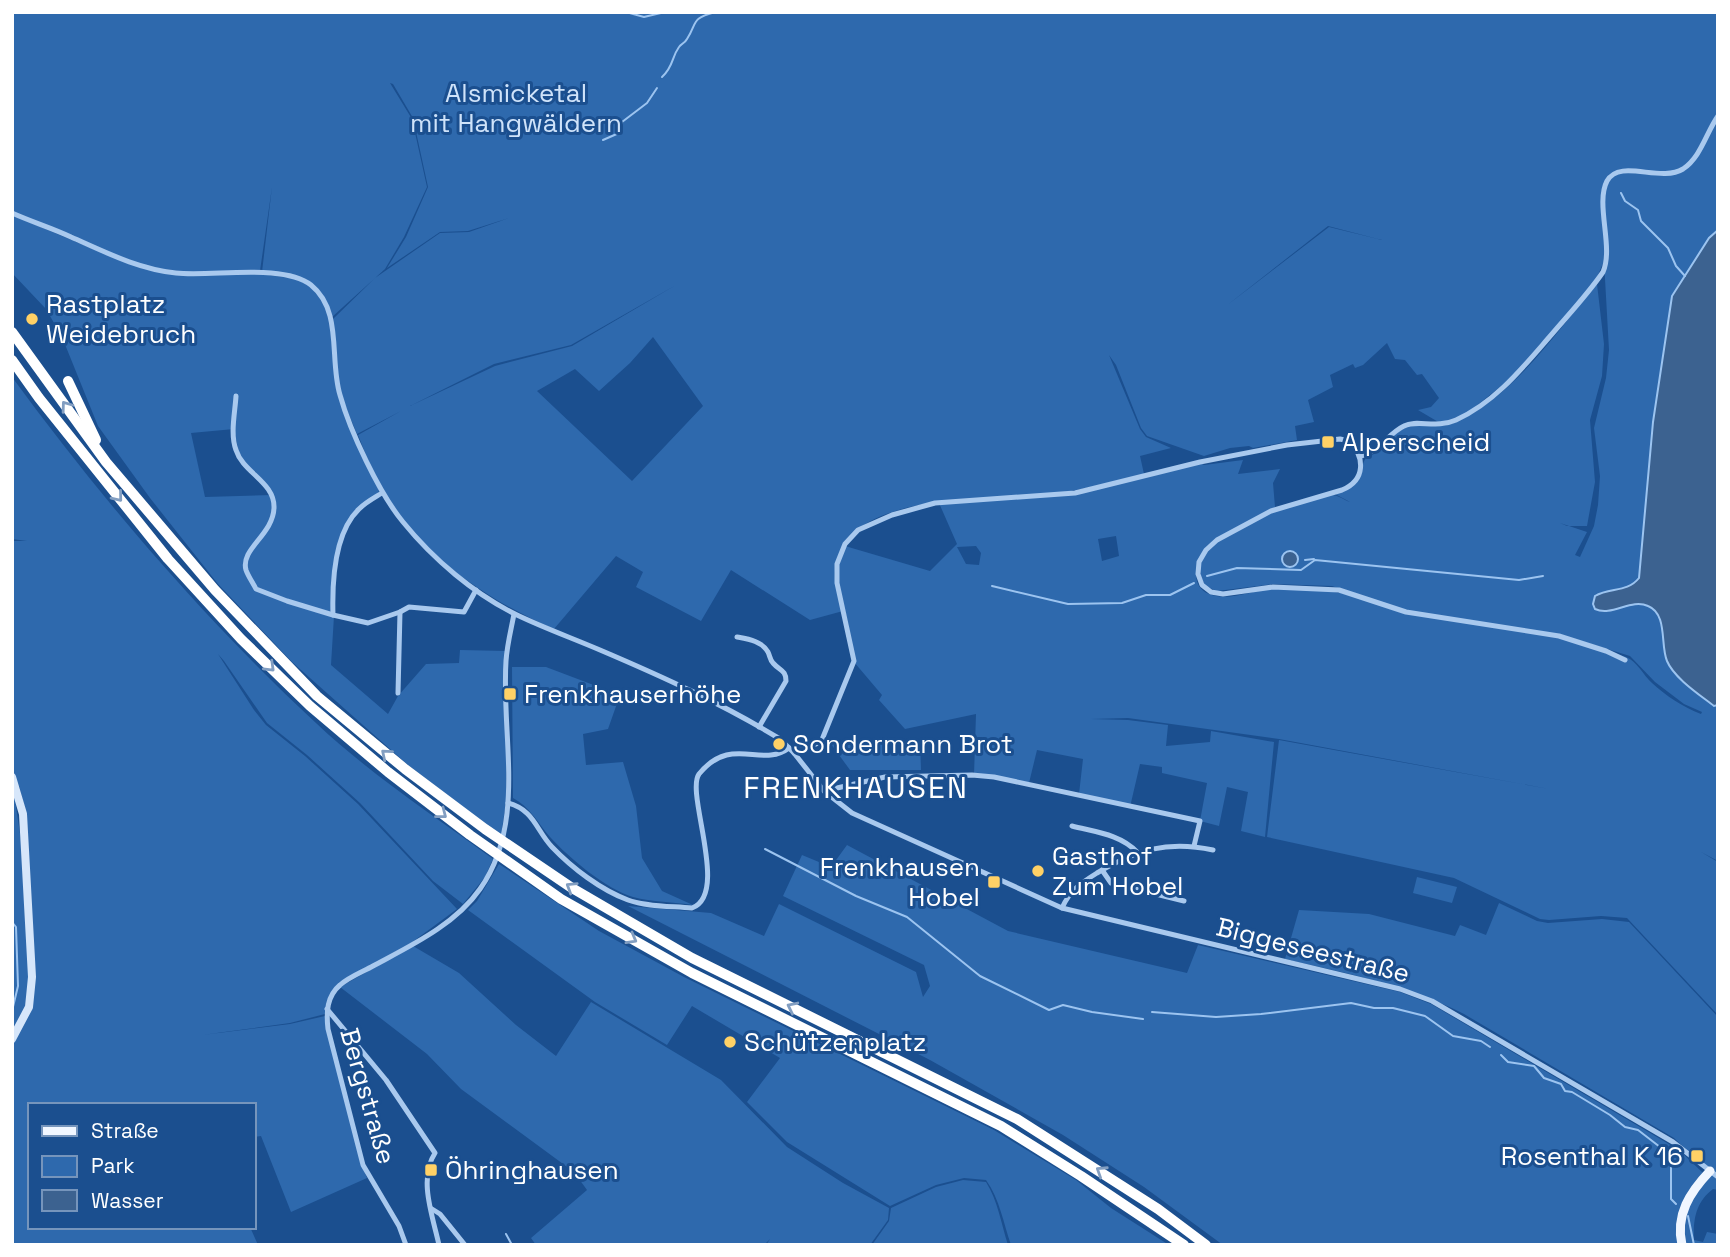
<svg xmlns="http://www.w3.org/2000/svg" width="1730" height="1257" viewBox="0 0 1730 1257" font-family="'Space Grotesk',sans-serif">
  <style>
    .green { fill: #2e69ad; fill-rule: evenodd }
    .water { fill: #3c6290; stroke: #9cc4f0; stroke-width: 2 }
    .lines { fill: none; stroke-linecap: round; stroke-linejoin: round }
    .stream { stroke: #9cc4f0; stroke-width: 2 }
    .street { stroke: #a9c9ee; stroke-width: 5 }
    .secondary { stroke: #d6e6fa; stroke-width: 8 }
    .primary { stroke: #f0f6ff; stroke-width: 9 }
    .highway { stroke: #fff; stroke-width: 10 }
    .oneway { stroke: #829ec1 }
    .poi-dot { fill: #ffd166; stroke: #1b4f8f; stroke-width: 2.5 }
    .labels { text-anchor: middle; stroke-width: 6; stroke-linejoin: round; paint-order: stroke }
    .park-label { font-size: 26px; fill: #cfe3fa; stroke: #1b4f8f }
    .poi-label { font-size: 26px; fill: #fff; stroke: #1b4f8f; text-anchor: start }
    .street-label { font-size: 26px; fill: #fff; stroke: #1b4f8f }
    .quarter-label { font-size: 30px; letter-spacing: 2px; fill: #fff; stroke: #1b4f8f }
  </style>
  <rect width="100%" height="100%" fill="#1b4f8f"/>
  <g class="green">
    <path d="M12 12H1718V230L1709 238 1672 296 1653 422 1639 578C1627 593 1610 587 1595 596L1593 604 1595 609C1611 616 1631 598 1648 606 1668 614 1660 645 1667 661 1673 677 1700 695 1714 706L1718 705V861L1701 852 1718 862V1015L1627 918 1601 916 1549 920 1540 919 1454 878 1267 837 1279 740 1549 789 1279 739 1128 718 1091 719 1128 720 1168 725 1166 746 1210 742 1211 731 1274 742 1265 837 1241 831 1248 792 1227 787 1219 826 1200 821 1207 783 1162 773V767L1140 764 1130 807 1079 794 1083 759 1037 750 1029 783 974 775 976 714 905 729 879 700 882 695 854 662 848 622 838 583V565L845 546 930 571 957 544 939 503 1075 494 1200 463 1204 465 1243 460 1238 474 1280 469 1273 483 1275 507 1208 545C1196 558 1188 585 1209 594 1227 602 1253 590 1272 589 1295 588 1319 589 1341 593 1364 598 1385 609 1407 613 1481 626 1555 631 1626 657 1637 661 1643 675 1652 683 1666 696 1683 707 1701 714L1702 712 1684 704 1655 682 1630 656 1562 635 1409 612 1332 586 1273 584 1217 591 1205 586C1200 576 1197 565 1204 555 1220 531 1301 498 1330 495 1337 494 1344 500 1350 502L1335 494C1363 485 1355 480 1366 457 1385 453 1391 432 1409 426 1422 422 1437 429 1451 424 1513 399 1555 333 1597 284L1604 344 1602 376 1590 420 1595 482 1587 526H1567L1560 523 1587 532 1575 555 1580 557 1594 526 1598 505 1600 476 1594 428 1606 378 1609 350 1604 261 1595 282 1510 379 1466 414 1440 423 1418 410 1431 407 1439 398 1422 374 1417 375 1405 360 1395 359 1387 343 1363 365 1355 368 1353 364 1330 375 1333 387 1308 400 1314 422 1295 426 1297 440 1253 448 1249 446 1230 448 1204 456 1147 436 1141 428 1116 365 1109 355 1140 429 1146 437 1171 448 1140 456 1144 474C1109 483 1075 492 1040 495 985 500 851 492 836 564 832 579 839 596 843 611L810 620 731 570 701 621 636 587 643 572 616 556 554 629C487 600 424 557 384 494 373 476 366 454 358 435L401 411 357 434 340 393 333 319 375 278 440 233 469 232 509 218 468 231 440 232 387 268 406 237 428 187 413 118 393 84 390 83 412 119 427 187 404 237 385 269 332 317C314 277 303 277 262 272L272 187 260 271 196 273 148 267 94 247 12 212ZM1328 226 1382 240 1329 227 1226 306ZM676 285 572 346 495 366 410 406 494 364 571 345ZM653 337 703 406 632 481 537 391 575 369 599 391 630 363ZM1116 536 1119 556 1102 561 1098 539ZM976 546 981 553 979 565 966 564 957 547Z"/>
    <path d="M12 215 93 249 172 274H261L297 279 311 287 321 298 330 319 338 394 379 491C375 500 365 501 358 508 333 536 336 580 332 614L255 590 334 616 331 665 388 714 398 696 426 664 459 663 460 650 506 651V802L501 836 408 765 292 662 218 584 150 498 98 426 62 337 46 309 12 273ZM234 429 240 459 272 495 205 497 191 433Z"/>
    <path d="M12 377C102 500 204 619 316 723 370 774 433 815 493 859L485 877 463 904 433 881 360 803 307 755 267 723 224 661 218 654 254 710 266 725 305 756 358 804 457 909 411 943 339 983 325 1014 290 1023 202 1035 290 1024 325 1016 362 1165 367 1178 291 1212 261 1136 254 1137V1105H30V1227H250L258 1245H12V541H27L12 539ZM19 786 26 812 28 840H21L13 787Z"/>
    <path d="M512 667H546L620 695 608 729 583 734 586 765 623 762 636 806 642 858 662 891 693 905C674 902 652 902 633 897 606 889 569 858 550 837 538 823 529 806 513 798Z"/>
    <polygon points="862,742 920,742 921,770 850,770 831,744"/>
    <path d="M847 845 1008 931 1187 973 1198 945 1400 992 1431 1004 1679 1150 1703 1173 1708 1171 1674 1138 1464 1014C1405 984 1348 974 1285 959L1299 910 1369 914 1455 936 1460 925 1486 935 1499 903 1537 921 1548 923 1602 919 1629 922 1718 1017V1190L1713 1189C1696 1202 1693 1219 1694 1240L1703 1242 1707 1232 1718 1234V1245H1223L1144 1187 1063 1135 930 1060 628 906 711 913 764 936 779 904 916 972 923 997 930 986 924 965 783 896 802 855 831 867Z"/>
    <path d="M499 864 599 931 684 977 994 1130 1076 1180 1111 1208 1169 1245H1011C1003 1222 1000 1200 986 1180L964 1178 936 1185 890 1206 787 1142 747 1102 780 1058 692 1006 667 1045 595 1002 468 910 477 901Z"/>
    <polygon points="1417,877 1457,887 1452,903 1413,893"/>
    <polygon points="413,946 459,973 516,1025 556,1056 591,1002 721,1080 787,1147 843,1183 889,1208 888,1220 870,1245 766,1245 770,1239 764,1245 536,1245 531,1238 587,1190 574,1172 461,1089 427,1054 340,987"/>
    <path d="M963 1180 986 1182C998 1201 1001 1223 1008 1245H872L889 1221 891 1208 936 1187Z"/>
  </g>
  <g class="water">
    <path d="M1718 230V705L1714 706C1700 695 1674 678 1667 661 1660 645 1668 614 1648 606 1631 598 1612 617 1595 609L1593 604 1595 596C1610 587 1627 593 1639 578L1653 422 1672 296 1709 238Z"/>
    <circle cx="1290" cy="559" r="8"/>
  </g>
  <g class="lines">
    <g class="stream">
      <polyline points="626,12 644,17 665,12"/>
      <path d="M662 77C674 66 671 58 679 47 681 44 685 43 687 39 698 22 690 19 715 12"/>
      <polyline points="603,140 619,133 622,122 647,103 657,88"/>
      <polyline points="1621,193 1625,201 1638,210 1641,221 1668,248 1676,266 1685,276"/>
      <polyline points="1305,560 1314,559"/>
      <polyline points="1207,576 1237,568 1301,570 1315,560 1519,580 1543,576"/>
      <polyline points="992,586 1068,604 1122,603 1146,595 1170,595 1194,583"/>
      <polyline points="765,849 856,896 907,917 980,976 1049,1010 1063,1005 1092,1012 1143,1019"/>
      <polyline points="12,922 16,927 18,986 12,1011"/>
      <polyline points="1152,1012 1216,1017 1261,1014 1351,1003 1374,1008 1393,1008 1425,1016 1453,1036 1481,1041 1490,1047"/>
      <polyline points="1501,1055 1508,1062 1534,1066 1544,1078 1561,1084 1565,1091 1572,1092 1610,1115 1625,1127 1638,1130 1669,1154 1671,1164 1671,1199 1676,1204"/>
      <polyline points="1688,1216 1694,1245"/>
      <polyline points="506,1234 512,1245"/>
    </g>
    <g class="street">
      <path d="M12 213C32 222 52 228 71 237 105 252 138 269 176 273 212 277 283 263 311 285 343 311 329 359 340 395 350 431 379 493 403 522 433 559 474 594 517 615 544 628 572 638 600 650 661 676 723 704 780 739L794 753 824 791 852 813 1062 908 1400 989 1432 1001 1673 1142 1718 1177"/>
      <path d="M236 396C235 413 230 434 236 450 243 473 275 482 274 508 273 535 240 549 246 570 248 576 253 583 256 589L287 601 333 615"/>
      <path d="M1361 456C1380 452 1387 434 1404 426 1417 419 1436 429 1456 420 1496 402 1524 366 1552 334 1569 314 1588 294 1603 272 1614 247 1595 204 1607 181 1620 158 1660 183 1683 169 1701 157 1706 133 1718 116"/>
      <path d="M382 493C374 498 366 502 359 509 334 533 332 582 333 615L368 623 400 612 409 607 464 612 476 590"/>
      <path d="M737 637C748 639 762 641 768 652 770 656 770 660 773 663 780 671 786 670 786 681L759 727"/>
      <polyline points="398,693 400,612"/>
      <path d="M794 753 821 742 854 661 837 583V564L845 544 858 530 892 515 935 503 1075 493 1200 462 1287 445 1340 439 1349 441C1365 457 1366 480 1342 490L1271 511 1217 540 1206 550 1199 562 1198 574 1202 585 1211 592 1223 594 1273 587 1339 590 1406 612 1559 636 1606 651 1625 660"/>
      <polyline points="824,791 885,777 972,775 994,777 1200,821 1194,846"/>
      <path d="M508 803C534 810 536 830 552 847 572 868 601 890 628 900 647 907 672 906 692 908 730 894 685 793 699 774 732 734 761 769 789 748"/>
      <path d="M1072 826C1095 832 1120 834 1137 852"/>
      <polyline points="1102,870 1111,883 1184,901"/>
      <path d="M1062 908C1070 890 1081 883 1097 873 1136 850 1167 840 1213 850"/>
      <path d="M327 1009 386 1080 435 1153C418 1179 433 1217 439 1245"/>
      <polyline points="432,1209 440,1214 465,1245"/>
      <path d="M406 1245 399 1226 363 1165 328 1029C326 1012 327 996 340 985 349 977 362 972 373 966 410 946 455 925 480 889 527 822 501 737 506 661 507 645 511 630 514 614"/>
    </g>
    <polyline class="secondary" points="12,777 23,814 32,977 29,1007 12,1039"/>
    <path class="primary" d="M1682 1245C1675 1215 1690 1192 1710 1171"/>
    <g class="highway">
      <polyline points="12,332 106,462 215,590 317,696 405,769 485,829 572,888 692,958 1017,1119 1158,1209 1206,1245"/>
      <polyline points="12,360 39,398 168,559 241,639 310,706 388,772 470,835 561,899 692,973 1001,1126 1081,1176 1184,1245"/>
      <polyline points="68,381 96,440"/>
    </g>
  </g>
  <defs><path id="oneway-chevron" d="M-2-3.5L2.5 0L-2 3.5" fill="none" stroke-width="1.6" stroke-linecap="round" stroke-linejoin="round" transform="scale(1.75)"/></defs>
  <g class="oneway">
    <use href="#oneway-chevron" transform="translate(66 406) rotate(-126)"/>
    <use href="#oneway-chevron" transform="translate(118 497) rotate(51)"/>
    <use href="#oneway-chevron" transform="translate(270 667) rotate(44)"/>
    <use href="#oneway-chevron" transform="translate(386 754) rotate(-140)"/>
    <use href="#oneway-chevron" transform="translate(442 814) rotate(38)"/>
    <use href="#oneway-chevron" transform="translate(571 887) rotate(-148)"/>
    <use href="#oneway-chevron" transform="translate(632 939) rotate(29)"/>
    <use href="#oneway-chevron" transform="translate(792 1007) rotate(-154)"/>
    <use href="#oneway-chevron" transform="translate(1101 1171) rotate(-147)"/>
  </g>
  <g class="poi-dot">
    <circle cx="32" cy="319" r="7"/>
    <rect x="1321" y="435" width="14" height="14" rx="3.5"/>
    <rect x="503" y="687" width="14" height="14" rx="3.5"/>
    <circle cx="779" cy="744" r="7"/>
    <circle cx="1038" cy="871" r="7"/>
    <rect x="987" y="875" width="14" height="14" rx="3.5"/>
    <circle cx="730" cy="1042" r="7"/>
    <rect x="1690" y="1149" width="14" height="14" rx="3.5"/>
    <rect x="424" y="1163" width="14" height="14" rx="3.5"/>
  </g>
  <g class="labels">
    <g class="park-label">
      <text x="516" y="102">Alsmicketal<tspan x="516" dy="30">mit Hangwäldern</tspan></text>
    </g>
    <g class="poi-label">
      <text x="46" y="313">Rastplatz<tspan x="46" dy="30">Weidebruch</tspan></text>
      <text x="1342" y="451">Alperscheid</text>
      <text x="524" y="703">Frenkhauserhöhe</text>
      <text x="793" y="753">Sondermann Brot</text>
      <text x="1052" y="865">Gasthof<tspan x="1052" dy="30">Zum Hobel</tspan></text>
      <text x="980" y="876" text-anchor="end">Frenkhausen<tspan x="980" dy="30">Hobel</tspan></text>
      <text x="744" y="1051">Schützenplatz</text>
      <text x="1683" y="1165" text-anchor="end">Rosenthal K 16</text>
      <text x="445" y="1179">Öhringhausen</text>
    </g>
    <g class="street-label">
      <text transform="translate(1313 950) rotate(14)" y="9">Biggeseestraße</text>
      <text transform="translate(368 1096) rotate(74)" y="9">Bergstraße</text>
    </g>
    <g class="quarter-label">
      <text x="856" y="798">FRENKHAUSEN</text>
    </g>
  </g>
  <rect width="1730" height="1257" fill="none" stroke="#ffffff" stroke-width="28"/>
  <rect x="28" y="1103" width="228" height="126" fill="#1b4f8f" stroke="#7695bc" stroke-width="2"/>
  <rect x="42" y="1126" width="35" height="10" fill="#f0f6ff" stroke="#7695bc" stroke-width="2"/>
  <text x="91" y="1138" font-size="21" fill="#ffffff">Straße</text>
  <rect x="42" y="1156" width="35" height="21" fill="#2e69ad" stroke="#7695bc" stroke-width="2"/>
  <text x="91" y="1173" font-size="21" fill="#ffffff">Park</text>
  <rect x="42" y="1190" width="35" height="21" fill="#3c6290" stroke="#7695bc" stroke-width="2"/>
  <text x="91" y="1208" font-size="21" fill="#ffffff">Wasser</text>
</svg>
